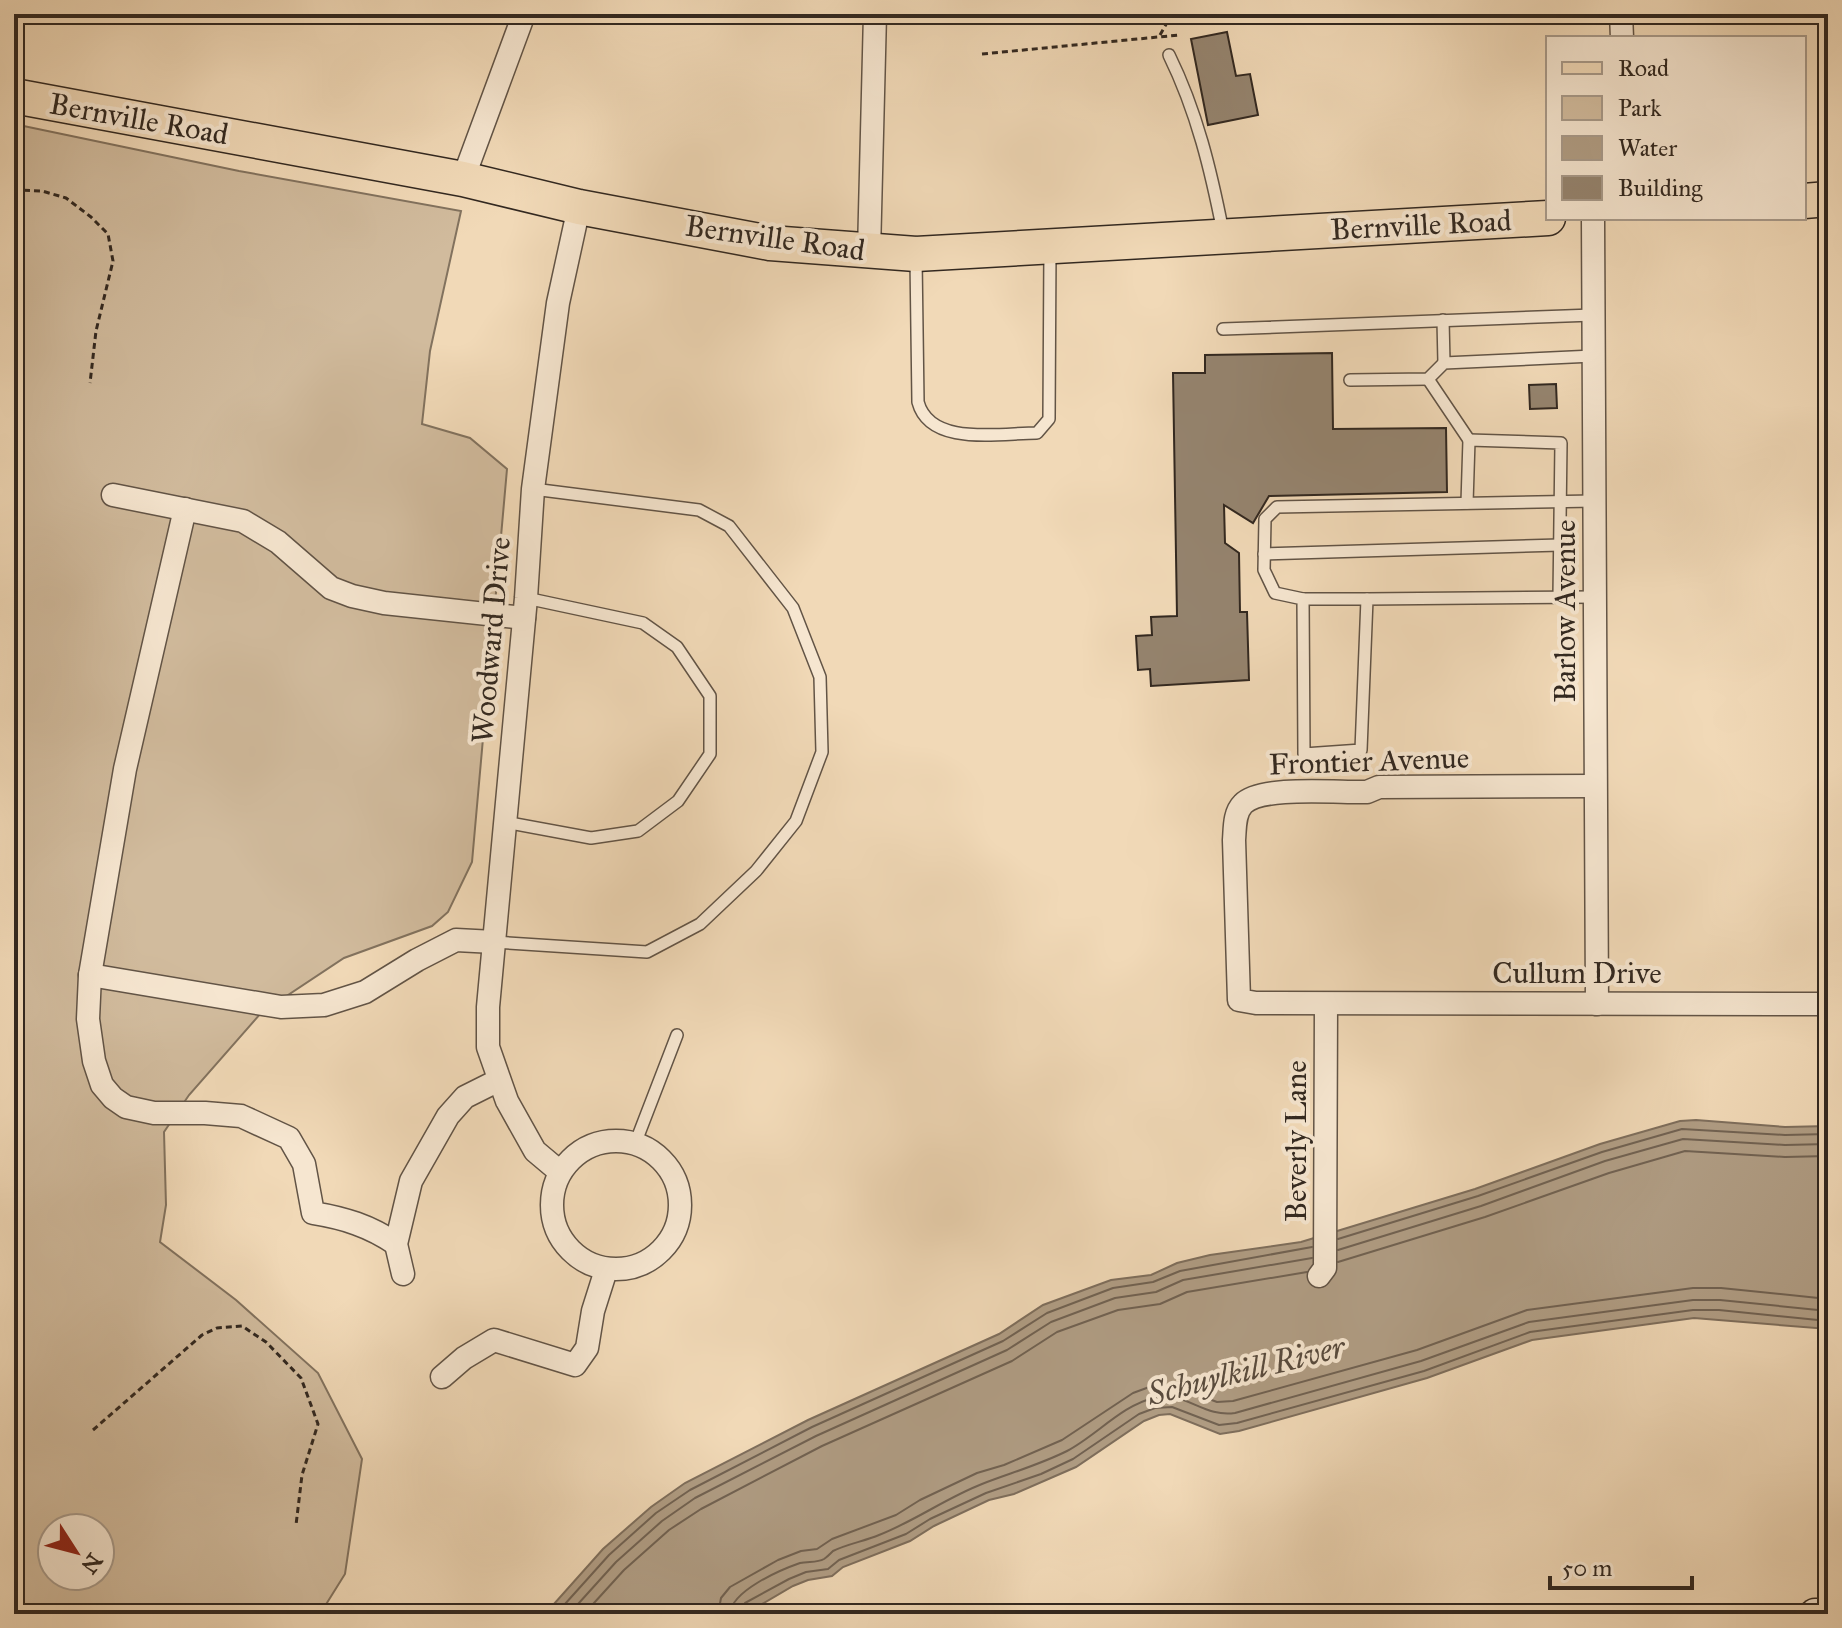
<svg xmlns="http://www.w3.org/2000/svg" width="1842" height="1628" viewBox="0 0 1842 1628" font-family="'IM FELL Great Primer',serif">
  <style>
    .green { fill: #d1bb9d; stroke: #82725e; stroke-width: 2; fill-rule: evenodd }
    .water { fill: #b09d84; stroke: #7e6e5c; stroke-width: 2 }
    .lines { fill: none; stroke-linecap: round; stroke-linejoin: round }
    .shore { stroke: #716252; stroke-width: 2 }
    .building { fill: #95846f; stroke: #322820; stroke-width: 2 }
    .lane-casing { stroke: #625446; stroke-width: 14 }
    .street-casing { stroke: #625446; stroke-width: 25 }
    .secondary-casing { stroke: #322820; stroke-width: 33 }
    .primary-casing { stroke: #322820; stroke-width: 37 }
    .path { stroke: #322820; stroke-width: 3; stroke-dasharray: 6 4; stroke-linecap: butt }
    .lane { stroke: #f6e6d0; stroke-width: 11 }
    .street { stroke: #f6e6d0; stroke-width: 22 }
    .secondary { stroke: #f6e6d0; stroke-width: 30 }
    .primary { stroke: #f1d9b7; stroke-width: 34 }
    .labels { text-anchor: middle; stroke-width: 8; stroke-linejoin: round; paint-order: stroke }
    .street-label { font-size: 30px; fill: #322820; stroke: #f6e6d0 }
    .water-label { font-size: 32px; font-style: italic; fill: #584b3e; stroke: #f6e6d0 }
  </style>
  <rect width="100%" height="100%" fill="#f1d9b7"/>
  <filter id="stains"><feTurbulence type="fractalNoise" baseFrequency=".0025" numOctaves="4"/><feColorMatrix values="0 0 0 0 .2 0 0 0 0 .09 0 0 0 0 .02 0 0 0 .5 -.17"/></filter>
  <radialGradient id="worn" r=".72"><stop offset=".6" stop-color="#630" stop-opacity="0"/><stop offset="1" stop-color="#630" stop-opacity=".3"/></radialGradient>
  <path class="green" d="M14 124 239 171 461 211 430 351 422 424 470 438 507 469 472 862 448 912 432 926 344 958 261 1013 189 1095 164 1132 166 1205 160 1242 236 1300 318 1373 362 1459 345 1574 320 1614H14ZM52 1528H100V1576H52Z"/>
  <polygon class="water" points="1696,1120 1785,1127 1828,1126 1828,1329 1694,1318 1532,1340 1427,1378 1239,1431 1220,1434 1170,1414 1159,1415 1144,1421 1076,1467 1014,1494 989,1500 934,1526 910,1541 843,1567 832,1576 808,1580 793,1586 745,1614 545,1614 603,1549 651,1507 685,1483 808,1420 999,1334 1043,1305 1111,1280 1151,1275 1177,1263 1210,1255 1301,1242 1475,1189 1600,1144 1680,1121"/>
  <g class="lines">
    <g class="shore">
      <polyline points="1338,1239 1478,1196 1602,1152 1682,1129 1785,1135 1828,1134"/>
      <polyline points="1338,1250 1481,1206 1605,1161 1683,1139 1785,1145 1828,1144"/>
      <polyline points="1338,1262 1485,1217 1609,1173 1685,1151 1785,1157 1828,1156"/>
      <polyline points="556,1614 609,1555 656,1513 690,1490 812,1427 1003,1341 1047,1313 1113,1288 1153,1282 1180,1271 1312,1247"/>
      <polyline points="569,1614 616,1562 662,1521 695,1498 816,1436 1007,1350 1051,1322 1115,1298 1156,1292 1183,1280 1312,1258"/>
      <polyline points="584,1614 624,1570 669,1530 701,1509 822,1446 1012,1361 1057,1332 1118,1310 1160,1304 1187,1292 1307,1272"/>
      <polyline points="718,1614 721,1598 730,1587 778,1560 801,1551 817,1549 832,1539 896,1515 920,1500 977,1473 1004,1465 1062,1440 1133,1393 1152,1386 1172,1385 1217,1402 1233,1401 1417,1350 1527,1310 1693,1288 1721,1288 1828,1299"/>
      <path d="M730 1614C731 1591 780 1570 800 1563 808 1561 817 1563 824 1559 827 1557 830 1554 833 1551 847 1544 865 1541 879 1535 915 1521 946 1498 982 1484 1010 1473 1039 1465 1067 1451 1096 1436 1122 1405 1154 1398 1185 1390 1203 1418 1235 1413L1421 1361 1529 1322 1693 1300H1720L1828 1311"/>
      <polyline points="740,1614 745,1603 789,1579 806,1572 828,1569 839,1560 906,1534 930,1519 986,1493 1041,1474 1073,1459 1139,1414 1155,1408 1172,1407 1219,1425 1237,1423 1424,1371 1530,1332 1693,1310 1719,1310 1828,1321"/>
    </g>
  </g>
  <g class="building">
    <polygon points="1227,32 1236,76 1250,74 1258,115 1208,125 1191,39"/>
    <polygon points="1332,353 1333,429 1446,428 1447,492 1269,496 1253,523 1224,505 1225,543 1239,553 1240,612 1247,612 1249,680 1151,686 1150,669 1138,670 1136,636 1152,635 1151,617 1177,616 1173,373 1205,373 1205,355"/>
    <polygon points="1556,384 1557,408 1530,409 1529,385"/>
  </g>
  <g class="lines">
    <defs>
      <g id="lane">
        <path d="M1169 55C1197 112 1211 171 1223 232"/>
        <path d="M916 259 918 402C930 447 1000 433 1037 433L1049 419 1050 249"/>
        <polyline points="1443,320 1444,363"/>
        <polyline points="1223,329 1593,315"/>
        <polyline points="1428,379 1469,440"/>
        <polyline points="1350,380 1428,379 1444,363 1593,356"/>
        <polyline points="1594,501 1277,507 1265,519 1264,570 1275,593 1303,599 1304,754 1361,750 1367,599 1595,597"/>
        <polyline points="1467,503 1469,440 1561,443 1559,597"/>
        <polyline points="1264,554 1560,545"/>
        <polyline points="1303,599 1367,599"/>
        <polyline points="505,822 591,838 638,831 678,801 710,754 710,696 677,647 643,623 526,598"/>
        <polyline points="494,942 647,952 700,924 756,871 796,821 822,752 820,677 793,608 729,526 699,510 533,489"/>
        <polyline points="635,1144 677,1035"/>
      </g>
      <g id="street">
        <polyline points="1621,14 1622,38"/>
        <polyline points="463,179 524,14"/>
        <polyline points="1593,218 1597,1004"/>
        <polyline points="869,252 875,14"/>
        <polyline points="113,495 243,521 278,542 331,588 352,596 384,603 524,618"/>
        <path d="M185 509 125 769 90 975 88 1019 94 1061 102 1085 113 1098 126 1107 154 1113H205L241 1116 289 1138 304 1164 313 1213C344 1218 370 1226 396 1244"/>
        <path d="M1594 786 1379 787 1367 792C1340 793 1261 785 1243 804 1234 813 1235 828 1234 840L1239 1000 1256 1003 1828 1004"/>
        <polyline points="90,975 281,1007 324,1005 365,992 417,960 456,940 494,942"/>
        <circle cx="616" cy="1205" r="64"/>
        <polyline points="560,1172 535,1151 507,1101 488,1047 488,1007 526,598 533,489 558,303 579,207"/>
        <polyline points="403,1274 396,1244 411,1181 448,1116 465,1097 499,1080"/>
        <polyline points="1319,1276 1325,1268 1326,1004"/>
        <polyline points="442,1377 464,1358 494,1340 575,1365 587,1348 593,1311 606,1270"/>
      </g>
      <polyline id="secondary" points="1815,1614 1828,1614"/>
      <g id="primary">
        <polyline points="14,96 463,179 579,207 770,243 916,254 1548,218"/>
        <polyline points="1804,201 1828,199"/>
      </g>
    </defs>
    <use href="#lane" class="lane-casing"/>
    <use href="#street" class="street-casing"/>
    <use href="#secondary" class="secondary-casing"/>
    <use href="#primary" class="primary-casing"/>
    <g class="path">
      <polyline points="1160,35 1172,14"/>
      <polyline points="982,54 1179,35"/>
      <polyline points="14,190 42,191 66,198 91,217 108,234 113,261 96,331 90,383"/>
      <path d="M14 1224C21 1243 20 1257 14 1276"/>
      <polyline points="93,1430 202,1335 217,1328 242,1326 266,1342 301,1378 318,1424 302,1475 296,1525"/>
    </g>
    <use href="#lane" class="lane"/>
    <use href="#street" class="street"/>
    <use href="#secondary" class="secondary"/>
    <use href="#primary" class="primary"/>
  </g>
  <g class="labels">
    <g class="street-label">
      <text transform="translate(139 119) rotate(10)" y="10">Bernville Road</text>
      <text transform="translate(1421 225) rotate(-3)" y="10">Bernville Road</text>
      <text transform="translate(775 238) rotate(8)" y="10">Bernville Road</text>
      <text transform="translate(1565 611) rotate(-90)" y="10">Barlow Avenue</text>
      <text transform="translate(491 640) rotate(-85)" y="10">Woodward Drive</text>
      <text transform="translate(1369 761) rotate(-2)" y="10">Frontier Avenue</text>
      <text x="1577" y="983">Cullum Drive</text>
      <text transform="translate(1296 1141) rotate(-90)" y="10">Beverly Lane</text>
    </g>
    <g class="water-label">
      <text transform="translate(1246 1370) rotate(-14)" y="11">Schuylkill River</text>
    </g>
  </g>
  <rect width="1842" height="1628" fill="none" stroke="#f1d9b7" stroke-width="48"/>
  <rect x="16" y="16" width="1810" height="1596" fill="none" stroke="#322820" stroke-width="4"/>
  <rect x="24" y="24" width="1794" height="1580" fill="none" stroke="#322820" stroke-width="2"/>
  <rect x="1546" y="36" width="260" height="184" fill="#f6e6d0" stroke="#a89a8a" stroke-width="2"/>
  <rect x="1562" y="62" width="40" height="12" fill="#f1d9b7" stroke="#a89a8a" stroke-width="2"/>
  <text x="1618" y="76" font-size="24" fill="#322820">Road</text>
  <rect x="1562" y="96" width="40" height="24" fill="#d1bb9d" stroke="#a89a8a" stroke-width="2"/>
  <text x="1618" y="116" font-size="24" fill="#322820">Park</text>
  <rect x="1562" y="136" width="40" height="24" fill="#b09d84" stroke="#a89a8a" stroke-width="2"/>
  <text x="1618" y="156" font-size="24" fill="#322820">Water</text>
  <rect x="1562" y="176" width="40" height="24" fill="#95846f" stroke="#a89a8a" stroke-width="2"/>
  <text x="1618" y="196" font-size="24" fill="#322820">Building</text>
  <g transform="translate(76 1552) rotate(126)"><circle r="38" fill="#f6e6d0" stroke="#a89a8a" stroke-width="2"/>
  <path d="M0-6L14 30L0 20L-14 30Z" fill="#8f2418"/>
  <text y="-12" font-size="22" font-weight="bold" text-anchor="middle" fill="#322820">N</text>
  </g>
  <path d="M1550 1576v12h142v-12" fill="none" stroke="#322820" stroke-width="4"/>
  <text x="1562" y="1576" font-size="24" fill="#322820" stroke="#f6e6d0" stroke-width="6" paint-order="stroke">50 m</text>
  <rect width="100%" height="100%" filter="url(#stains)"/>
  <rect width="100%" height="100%" fill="url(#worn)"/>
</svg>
